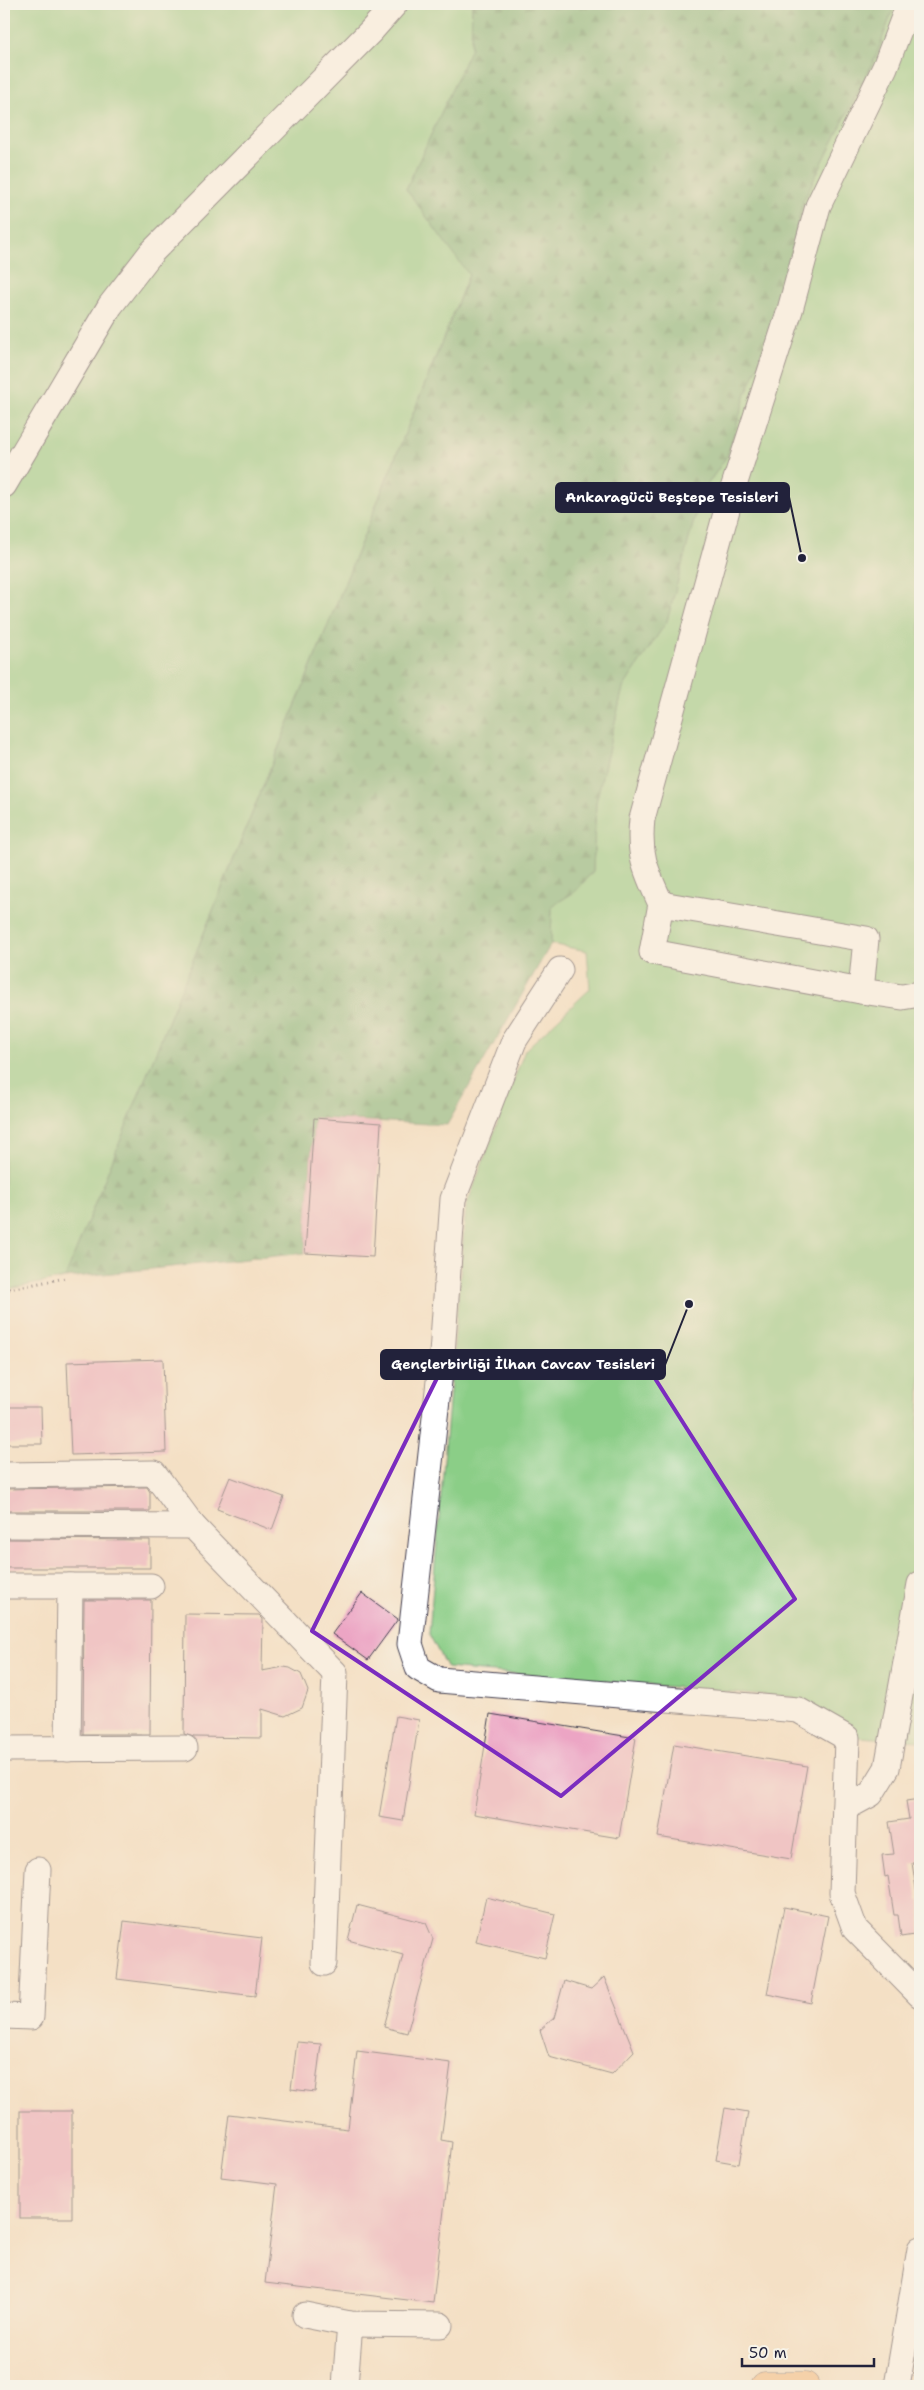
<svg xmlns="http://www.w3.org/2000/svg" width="924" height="2390" viewBox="0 0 924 2390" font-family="'Shantell Sans',sans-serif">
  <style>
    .grass { fill: #8bce87; stroke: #567861 }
    .forest { fill: url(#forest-firs); stroke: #496a58 }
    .building { fill: #eca5c4 }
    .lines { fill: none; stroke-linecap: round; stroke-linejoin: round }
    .minor-casing { stroke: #423e50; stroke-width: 27 }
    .major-casing { stroke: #423e50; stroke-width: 29 }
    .path { stroke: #423e50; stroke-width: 3; stroke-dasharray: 1 4; stroke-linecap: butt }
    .minor { stroke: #fff; stroke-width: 25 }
    .major { stroke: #f7be87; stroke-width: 28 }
    .marked { fill: none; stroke: #7b2cbf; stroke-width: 4; stroke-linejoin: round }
    .leader { fill: none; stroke: #22223b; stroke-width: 2 }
    .callout-dot { fill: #22223b; stroke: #f7f3e8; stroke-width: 2 }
    .callout { fill: #22223b; stroke: #22223b; stroke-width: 2 }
    .callout-label { font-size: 14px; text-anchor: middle; font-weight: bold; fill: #fff }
  </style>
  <defs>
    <pattern id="forest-firs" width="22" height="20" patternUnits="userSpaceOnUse" patternTransform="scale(1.25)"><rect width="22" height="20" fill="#70b174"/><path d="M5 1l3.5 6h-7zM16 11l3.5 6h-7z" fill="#5c9060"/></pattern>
  </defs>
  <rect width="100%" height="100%" fill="#f7f3e8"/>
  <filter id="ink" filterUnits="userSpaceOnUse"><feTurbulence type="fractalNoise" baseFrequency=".02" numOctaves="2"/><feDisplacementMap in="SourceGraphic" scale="10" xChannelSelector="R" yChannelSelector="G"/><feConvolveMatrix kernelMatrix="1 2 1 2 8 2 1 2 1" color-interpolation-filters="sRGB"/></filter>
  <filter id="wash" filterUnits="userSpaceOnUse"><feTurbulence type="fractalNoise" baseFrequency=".0096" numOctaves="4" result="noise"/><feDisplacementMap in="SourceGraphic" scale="20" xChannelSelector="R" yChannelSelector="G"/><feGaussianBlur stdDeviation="1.12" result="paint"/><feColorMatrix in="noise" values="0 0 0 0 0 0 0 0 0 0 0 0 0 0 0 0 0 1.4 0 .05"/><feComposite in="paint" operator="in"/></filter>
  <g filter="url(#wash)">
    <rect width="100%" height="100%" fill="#f4e0c5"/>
    <g class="grass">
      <polygon points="4,4 472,4 471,48 406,189 469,274 65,1278 4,1290"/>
      <polygon points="895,4 920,4 920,1401 917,1430 920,1437 920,1741 859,1737 792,1697 447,1668 429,1634 466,1207 525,1050 590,989 587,951 551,944 552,906 576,891 593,871 596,802 623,688 667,621 701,494 727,456 746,394 775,325 803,201 876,56"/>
    </g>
    <polygon class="forest" points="472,4 895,4 876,56 803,201 775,325 746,394 727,456 701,494 667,621 623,688 596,802 593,871 576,891 552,906 551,944 447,1125 314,1118 305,1253 65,1278 469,275 406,189 471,48"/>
    <g id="blocks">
      <g class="building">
        <polygon points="314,1118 381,1123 373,1257 305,1253"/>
        <polygon points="163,1359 166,1452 71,1455 67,1362"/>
        <polygon points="4,1407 41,1407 42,1444 4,1444"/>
        <polygon points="230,1477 284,1497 272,1530 217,1509"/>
        <polygon points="147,1487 150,1492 150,1511 4,1511 4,1489"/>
        <polygon points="4,1539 150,1540 150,1568 4,1568"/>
        <polygon points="362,1593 398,1619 368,1660 332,1634"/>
        <polygon points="84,1600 151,1600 150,1734 83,1734"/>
        <polygon points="185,1614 259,1615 263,1619 262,1671 284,1667 290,1668 301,1674 308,1691 302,1708 285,1716 262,1709 262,1738 194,1737 184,1734"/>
        <polygon points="490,1714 636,1738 619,1838 474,1814"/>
        <polygon points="396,1716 419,1720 403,1821 379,1817"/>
        <polygon points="674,1744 807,1766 791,1859 658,1837"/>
        <polygon points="920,1799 920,1861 912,1863 918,1901 920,1901 920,1934 901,1937 898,1915 894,1915 888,1876 885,1877 882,1855 894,1854 889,1822 909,1819 906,1801"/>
        <polygon points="486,1897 555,1914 545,1958 476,1942"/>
        <polygon points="357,1905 426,1923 433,1939 407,2033 384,2027 403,1955 348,1940"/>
        <polygon points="784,1907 828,1916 811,2003 767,1994"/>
        <polygon points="124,1921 262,1938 255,1996 117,1979"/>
        <polygon points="604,1977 634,2051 612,2074 549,2057 540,2030 554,2018 564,1981 591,1989"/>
        <polygon points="297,2042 321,2044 315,2092 291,2089"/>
        <polygon points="357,2051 451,2063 441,2140 452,2142 433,2303 265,2283 277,2184 221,2177 229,2114 348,2129"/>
        <polygon points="725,2108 748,2112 739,2164 716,2160"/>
        <rect x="20" y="2111" width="52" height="107"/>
      </g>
    </g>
  </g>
  <g filter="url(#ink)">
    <use href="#blocks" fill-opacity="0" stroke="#423e50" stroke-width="1"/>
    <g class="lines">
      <defs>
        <g id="minor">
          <polyline points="4,485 110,306 151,253 371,31 395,4"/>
          <path d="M661 904C646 871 638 856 642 819L731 495 790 310 818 206 885 67 909 4"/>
          <polygon points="661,904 866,939 861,991 652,952"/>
          <polyline points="560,970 514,1041 453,1199 442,1354 410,1644 418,1668 439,1680 798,1710 847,1738 842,1893 855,1929 920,1995"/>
          <polyline points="861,991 902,997 920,994"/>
          <polyline points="4,1475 154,1473 193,1526 335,1673 324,1963"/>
          <polyline points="4,1525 193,1526"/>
          <polyline points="4,1586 151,1586"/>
          <polyline points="4,1749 185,1748"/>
          <polyline points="68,1749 70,1586"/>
          <polyline points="845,1808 871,1794 887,1768 920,1584"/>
          <polyline points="4,2016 31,2017 38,1870"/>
          <polyline points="305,2315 350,2324 440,2325"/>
          <polyline points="345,2386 350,2324"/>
          <polyline points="897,2386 920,2249"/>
        </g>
        <polyline id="major" points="765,2386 805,2386"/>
      </defs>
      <use href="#minor" class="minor-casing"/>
      <use href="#major" class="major-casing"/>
      <polyline class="path" points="4,1290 65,1278"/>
      <use href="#minor" class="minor"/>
      <use href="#major" class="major"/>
    </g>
  </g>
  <path d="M0 0H924V2390H0ZM442 1368 649 1369 795 1599 561 1796 312 1631Z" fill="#f4e0c5" fill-opacity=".55" fill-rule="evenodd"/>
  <path class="marked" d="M442 1368 649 1369 795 1599 561 1796 312 1631Z"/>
  <path class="leader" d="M802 558L789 497M689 1304L665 1365"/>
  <g class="callout-dot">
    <circle cx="802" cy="558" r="5"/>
    <circle cx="689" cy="1304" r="5"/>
  </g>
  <g class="callout">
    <rect x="556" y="483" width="233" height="29" rx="5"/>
    <rect x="381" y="1350" width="284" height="29" rx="5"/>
  </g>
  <g class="callout-label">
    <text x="672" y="502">Ankaragücü Beştepe Tesisleri</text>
    <text x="523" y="1369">Gençlerbirliği İlhan Cavcav Tesisleri</text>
  </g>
  <rect width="924" height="2390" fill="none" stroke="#f7f3e8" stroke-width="20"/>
  <path d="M742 2358v8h132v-8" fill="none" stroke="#22223b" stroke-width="2.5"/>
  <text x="749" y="2358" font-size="15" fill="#22223b" stroke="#f7f3e8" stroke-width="4" paint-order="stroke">50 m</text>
</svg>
